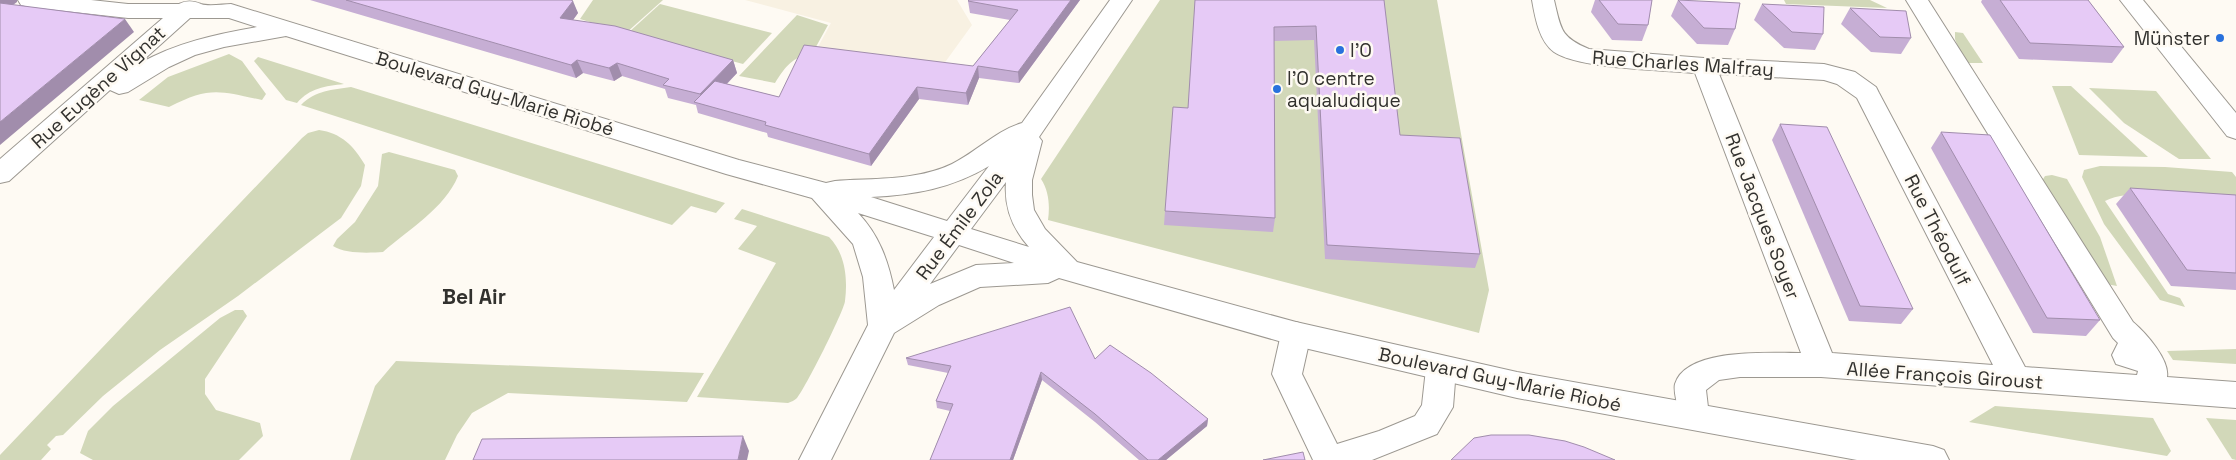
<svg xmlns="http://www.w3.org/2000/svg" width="2236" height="460" viewBox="0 0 2236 460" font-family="'Space Grotesk',sans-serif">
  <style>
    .built { fill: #f8f1e2 }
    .green { fill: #d2d8b9 }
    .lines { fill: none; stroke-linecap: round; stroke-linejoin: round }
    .street-casing { stroke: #9c9891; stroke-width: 2 }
    .secondary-casing { stroke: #9c9891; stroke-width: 2 }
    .street { fill: #fff; fill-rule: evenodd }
    .secondary { fill: #fff; fill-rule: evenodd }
    .wall { fill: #c6aed4 }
    .shaded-wall { fill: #a18dac }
    .building { fill: #e6caf6; stroke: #a18dac }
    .poi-dot { fill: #2971dd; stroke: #fefaf3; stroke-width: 2 }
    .labels { text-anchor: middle; stroke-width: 5; stroke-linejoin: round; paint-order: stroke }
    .poi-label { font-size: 19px; fill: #32312e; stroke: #fefaf3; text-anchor: start }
    .street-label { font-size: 19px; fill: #32312e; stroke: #fefaf3 }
    .quarter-label { font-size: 21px; font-weight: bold; fill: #32312e; stroke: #fefaf3 }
  </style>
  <rect width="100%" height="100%" fill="#fefaf3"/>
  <polygon class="built" points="745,0 957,0 972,25 938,72 813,56 831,23"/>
  <g class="green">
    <polygon points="593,0 663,0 626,33 580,19"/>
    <path d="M1160 0H1437L1489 290 1479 333 1048 220C1050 206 1049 191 1041 179Z"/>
    <polygon points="1784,0 1870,0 1887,8 1786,4"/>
    <polygon points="660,4 772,33 743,64 628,33"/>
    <path d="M797 15 828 25 812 54C793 56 785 67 775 83L739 76Z"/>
    <polygon points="1955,32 1963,33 1983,63 1964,63 1955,39"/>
    <path d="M229 54 242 61 266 94 262 100C219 91 210 86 169 107L139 100 168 77Z"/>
    <path d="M258 57 344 84C325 86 310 88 297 103L286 100 254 61Z"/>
    <polygon points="2052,86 2071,86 2148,157 2079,155"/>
    <path d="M351 87 725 203 716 213 691 206 672 225 301 105C316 90 332 90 351 87Z"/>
    <polygon points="2089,88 2156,91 2211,159 2179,159 2124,123"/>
    <path d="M319 130C341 133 354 146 365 165L361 186 341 218 238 296 160 350 103 396 63 435 56 436 47 445 51 449 41 460H0V455L302 138 308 133Z"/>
    <path d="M389 152 455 170 458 176C445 208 408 230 383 252 369 253 345 254 333 246L337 239 355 222 378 186 382 154Z"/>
    <path d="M2100 166 2165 167 2232 172 2236 177V198C2203 197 2133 187 2105 201L2168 294 2180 298 2185 307 2160 300 2104 224 2082 177 2084 170Z"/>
    <polygon points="2052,175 2067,179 2100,237 2117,286 2106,284 2040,184 2045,176"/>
    <path d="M742 209 829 237C845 253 848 278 845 301 844 311 805 389 797 398 795 400 791 402 788 403L697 397 776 263 738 249 757 226 734 219Z"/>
    <polygon points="235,310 243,310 247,316 205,379 205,394 216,410 260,423 263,436 239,460 93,460 80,453 88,431 113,406 220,318"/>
    <polygon points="2236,349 2236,364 2173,360 2167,351"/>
    <polygon points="396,361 704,373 687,402 508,393 472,413 457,435 445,460 350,460 375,386"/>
    <polygon points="1995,406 2153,418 2171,451 2167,456 1969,422"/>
    <polygon points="2206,418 2236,420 2236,460 2232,459"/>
  </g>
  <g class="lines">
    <defs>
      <g id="street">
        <path d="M1532 0H1554C1561 29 1560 37 1589 49L1704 58 1824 64 1855 72 1876 87 1879 93 2025 367 2137 375 2138 371 2116 364 2112 355 2118 343 2113 338 1906 0H1928L2133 322C2146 333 2170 360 2167 377L2236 382V408L1821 377H1740L1719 380 1706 390 1709 416 1704 425 1693 429 1682 425C1677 416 1677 409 1676 399 1675 394 1674 388 1675 384 1686 347 1771 353 1801 353L1695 73C1662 70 1579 69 1554 52 1539 41 1535 17 1532 0ZM1719 74 1824 80 1837 84 1857 98 1993 365 1832 353Z"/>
        <polygon points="2120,0 2143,0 2236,113 2236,139 2227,136"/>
        <polygon points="1296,322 1307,326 1311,334 1302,374 1337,444 1379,431 1415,416 1422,405 1426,369 1430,360 1441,357 1452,360 1456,369 1453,407 1437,434 1372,460 1313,460 1272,374 1281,334 1285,326"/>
      </g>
      <path id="secondary" d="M18 0H91L128 4H179C187 0 194 1 201 4 209 7 223 4 231 4L739 160 826 183 835 181C873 178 917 181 952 164 976 152 997 130 1022 123L1110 0H1132L1039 137 1042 141 1032 180V195L1034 210 1045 229 1077 262 1296 322 1517 372 1933 446 1944 450 1949 460H1857L1517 398 1296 346 1059 278 1048 283 980 287 939 305 894 333 831 460H799L868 325 863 277 853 244 812 198 726 174 286 36 224 47 195 55 169 67 128 92 119 94 110 90 9 181 0 183V159L163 18H128L29 7 21 5ZM190 18H229L257 27C216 34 176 43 140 63ZM989 166 947 221 871 197C914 195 953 188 989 166ZM1006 182C1004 207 1012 228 1029 247L971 229ZM858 213 934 237 894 290C888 260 879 235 858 213ZM959 245 1014 263 976 265 930 284Z"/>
    </defs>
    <use href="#street" class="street-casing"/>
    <use href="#secondary" class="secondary-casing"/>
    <use href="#street" class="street"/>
    <use href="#secondary" class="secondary"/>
  </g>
  <g class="wall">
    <polygon points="310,0 571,0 578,13 573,20 733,60 737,73 727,84 779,97 973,66 1010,20 970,13 968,1 969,0 1080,0 1019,83 979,78 968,105 919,99 871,166 768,137 767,133 698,113 696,105 668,98 665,89 622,76 614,81 583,73 576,78"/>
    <polygon points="1195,0 1384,0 1400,135 1480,254 1475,268 1325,259 1314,40 1274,41 1275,218 1273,232 1164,225 1165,211 1188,108"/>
    <polygon points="1595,0 1652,0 1648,25 1642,41 1612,40 1591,12"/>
    <polygon points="1678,0 1735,29 1728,45 1697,44 1671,16"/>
    <polygon points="1982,0 2088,0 2124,47 2112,63 2019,59 1981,2"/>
    <polygon points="1762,4 1823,34 1815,50 1784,48 1754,20"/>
    <polygon points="1850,8 1911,38 1901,54 1871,52 1841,24"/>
    <polygon points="1780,124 1913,309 1901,324 1849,321 1772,140"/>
    <polygon points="1941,132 2100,320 2086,336 2033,333 1931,148"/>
    <polygon points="2130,188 2236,195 2236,290 2171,286 2116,204"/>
    <polygon points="906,358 1095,359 1208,419 1207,426 1166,460 1139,460 1095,422 1042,380 1013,460 930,460 950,411 937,408 936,401 948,373 908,365"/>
  </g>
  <g class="shaded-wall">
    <polygon points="0,0 17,0 17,2 1,14 0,13"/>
    <polygon points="1071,0 1080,0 1019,83 1018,72"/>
    <polygon points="573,1 578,13 565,31 560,18"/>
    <polygon points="125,19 134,32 0,145 0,122"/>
    <polygon points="577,60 583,73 576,78 571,65"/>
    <polygon points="733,60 737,73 706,105 703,104 700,94"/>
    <polygon points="617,63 622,76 614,81 609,68"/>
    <polygon points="978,66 979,78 968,105 966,93"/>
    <polygon points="917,87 919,99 871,166 869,154"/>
    <polygon points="1041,372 1042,380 1013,460 1010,460"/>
    <polygon points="1208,419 1207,426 1166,460 1158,460"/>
    <polygon points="743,436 749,451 747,460 738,460"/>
  </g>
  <g class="building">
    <polygon points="346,0 571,0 573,1 560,18 615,26 733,60 700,94 663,85 669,79 617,63 609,68 577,60 571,65"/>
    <polygon points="969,0 1071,0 1018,72 978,66 966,93 917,87 869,154 765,125 766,122 694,102 715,81 779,97 804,45 973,66 1018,10 968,1"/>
    <polygon points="1195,0 1384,0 1400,135 1460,138 1480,254 1327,245 1316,26 1274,27 1275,218 1165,211 1173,107 1188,108"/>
    <polygon points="1599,0 1652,0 1648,25 1618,24"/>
    <polygon points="1678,0 1740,3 1735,29 1704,28"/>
    <polygon points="2000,0 2088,0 2124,47 2030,43"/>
    <polygon points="0,3 125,19 0,122"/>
    <polygon points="1762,4 1824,7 1823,34 1792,32"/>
    <polygon points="1850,8 1906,11 1911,38 1880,37"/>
    <polygon points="1780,124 1827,127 1913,309 1860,306"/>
    <polygon points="1941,132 1990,135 2100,320 2047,318"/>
    <polygon points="2130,188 2236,195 2236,273 2187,270"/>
    <polygon points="1070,307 1095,359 1110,345 1151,373 1208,419 1158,460 1148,460 1095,414 1041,372 1010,460 930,460 953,404 936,401 951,366 906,358"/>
    <polygon points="1491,435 1529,435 1565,441 1584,447 1615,460 1451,460 1474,438"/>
    <polygon points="743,436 738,460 473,460 482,439"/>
    <polygon points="1303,452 1305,460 1263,460"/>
  </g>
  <g class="poi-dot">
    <circle cx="2220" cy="38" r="5"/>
    <circle cx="1340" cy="50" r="5"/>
    <circle cx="1277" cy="89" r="5"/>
  </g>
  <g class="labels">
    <g class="poi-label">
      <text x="2210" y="45" text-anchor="end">Münster</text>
      <text x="1350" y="57">l'O</text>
      <text x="1287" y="85">l'O centre<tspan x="1287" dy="22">aqualudique</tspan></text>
    </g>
    <g class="street-label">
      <text transform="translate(1683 63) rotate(4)" y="7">Rue Charles Malfray</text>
      <text transform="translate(98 87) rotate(-42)" y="7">Rue Eugène Vignat</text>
      <text transform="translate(495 93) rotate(17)" y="7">Boulevard Guy-Marie Riobé</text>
      <text transform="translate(1763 216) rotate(69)" y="7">Rue Jacques Soyer</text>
      <text transform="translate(959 225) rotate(-53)" y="7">Rue Émile Zola</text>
      <text transform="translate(1938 230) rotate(63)" y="7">Rue Théodulf</text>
      <text transform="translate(1945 375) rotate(4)" y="7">Allée François Giroust</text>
      <text transform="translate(1500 379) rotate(12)" y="7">Boulevard Guy-Marie Riobé</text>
    </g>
    <g class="quarter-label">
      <text x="474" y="304">Bel Air</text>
    </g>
  </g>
</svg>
